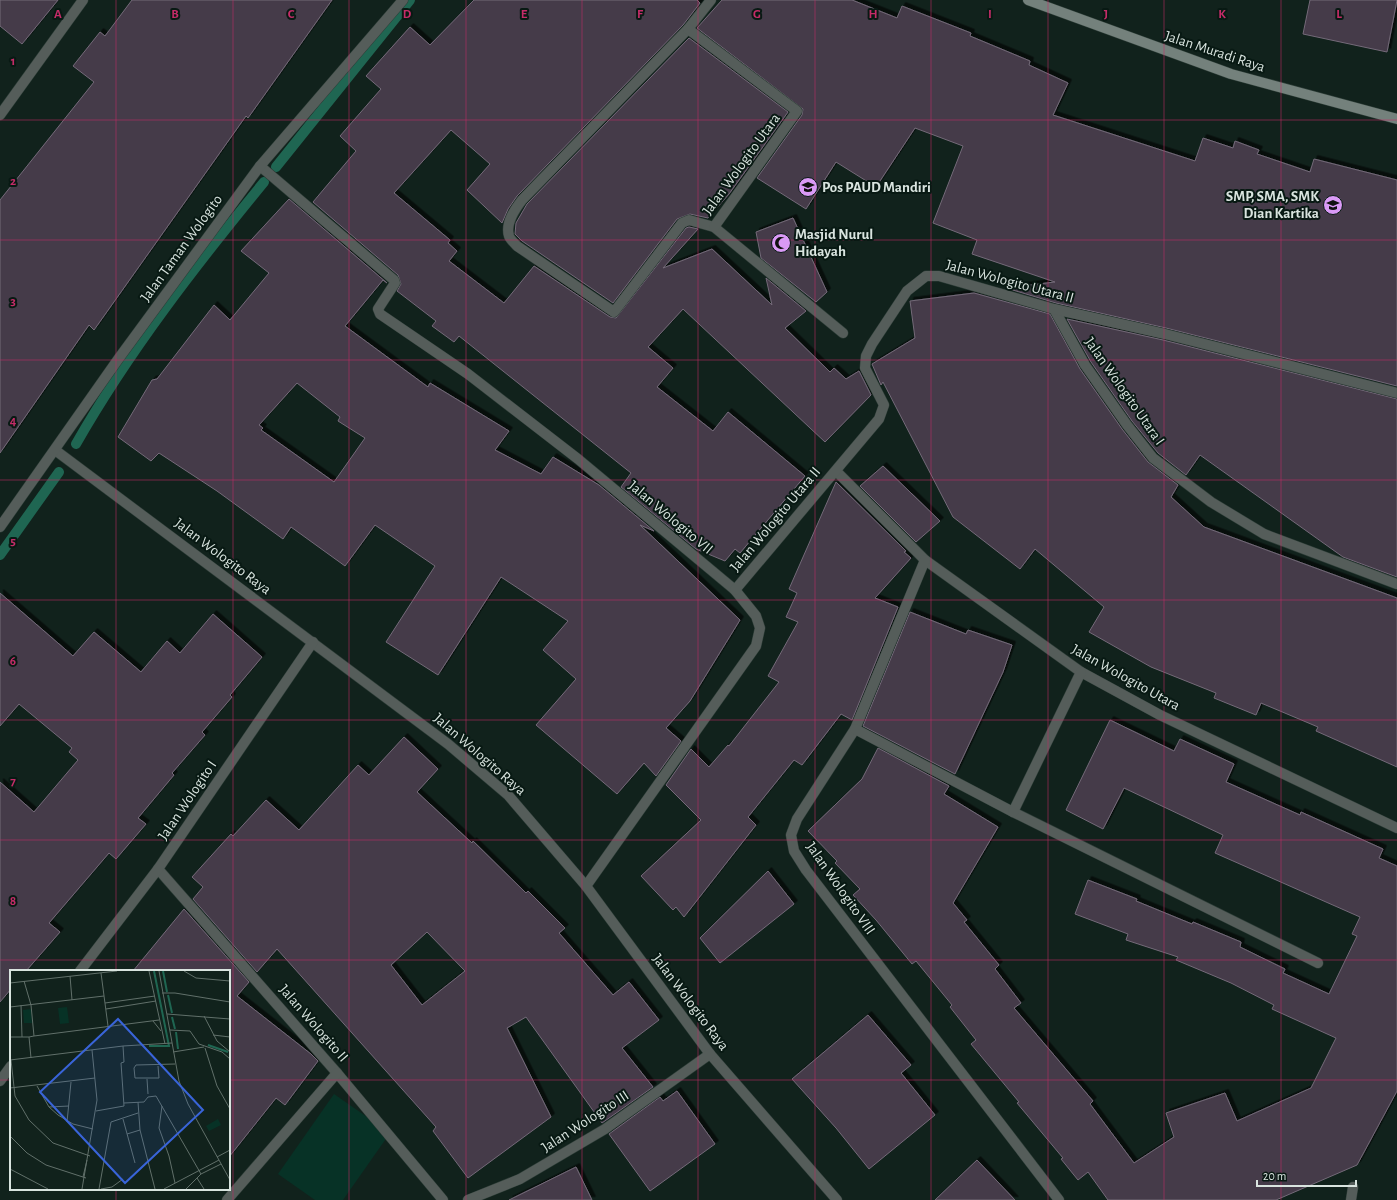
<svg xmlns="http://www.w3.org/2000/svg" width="1397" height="1200" viewBox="0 0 1397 1200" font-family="'Alegreya Sans',sans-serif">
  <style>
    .green { fill: #073226 }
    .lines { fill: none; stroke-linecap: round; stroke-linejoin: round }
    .stream { stroke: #1f6652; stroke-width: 10 }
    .building { fill: #443a48; stroke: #746a79; fill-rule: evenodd; filter: url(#shadow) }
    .street-casing { stroke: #2d3d37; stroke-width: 11 }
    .secondary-casing { stroke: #2d3d37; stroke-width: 11 }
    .street { stroke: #555d5a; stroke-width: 10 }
    .secondary { stroke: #74817c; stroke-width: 10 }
    .grid { fill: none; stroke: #c42c68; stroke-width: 1; stroke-opacity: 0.55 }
    .labels { text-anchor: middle; stroke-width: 4; stroke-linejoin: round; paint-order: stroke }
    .street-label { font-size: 15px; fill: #d9e4df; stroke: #081913 }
    .poi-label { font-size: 15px; font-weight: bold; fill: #d9e4df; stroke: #081913; text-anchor: start }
    .inset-river { fill: none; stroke: #1f6652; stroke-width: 2 }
    .inset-road { fill: none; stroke: #61706a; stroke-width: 1 }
    .view { fill: #3964d9; fill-opacity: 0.15; stroke: #3964d9; stroke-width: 2 }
    .inset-edge { fill: none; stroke: #d9e4df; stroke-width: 2 }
    .grid-label { font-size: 13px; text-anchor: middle; font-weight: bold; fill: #c42c68; stroke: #081913; stroke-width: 4; stroke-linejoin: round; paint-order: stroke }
  </style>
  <defs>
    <filter id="shadow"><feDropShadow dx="3.5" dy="-3.5" stdDeviation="0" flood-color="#0009"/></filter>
  </defs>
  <rect width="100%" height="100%" fill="#11221c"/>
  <polygon class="green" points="334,1094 390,1133 343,1200 315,1200 278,1174"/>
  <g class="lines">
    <g class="stream">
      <polyline points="276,167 410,0"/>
      <path d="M76 444C129 351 196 265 264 182"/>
      <polyline points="0,555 59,472"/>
    </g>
  </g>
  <g class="building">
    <polygon points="0,0 58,0 22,44 0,26"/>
    <polygon points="132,0 332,0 248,118 246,116 94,330 89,325 0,453 0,200 94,82 73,66 100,32 105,36"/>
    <polygon points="474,0 697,0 700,3 683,25 517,196 508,209 502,223 467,190 490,164 451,130 394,193 450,240 448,243 457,251 449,261 504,303 534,266 610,317 616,318 686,228 689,227 698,229 663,268 712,249 772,305 766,278 806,311 785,328 830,372 834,368 846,379 859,371 871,395 825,442 683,309 648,347 673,368 657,387 713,431 728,412 805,476 740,553 735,549 725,561 696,549 621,487 631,473 459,336 454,342 432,326 436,321 397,291 401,284 398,275 313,202 356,151 340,136 381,89 366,76 410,27 430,45"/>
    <polygon points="722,0 852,0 897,18 902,6 971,33 970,36 1030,61 1029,65 1068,83 1053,115 1195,161 1203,138 1233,148 1235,141 1259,150 1257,154 1310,172 1314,159 1397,180 1397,386 1166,328 1056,303 1006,288 1055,282 972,254 977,240 933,223 963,146 915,128 876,187 836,162 806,209 757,178 802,115 803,109 697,28"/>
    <polygon points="1310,0 1397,0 1387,52 1303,34"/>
    <polygon points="689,38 788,112 729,194 708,218 690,214 677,219 613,303 522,241 515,234 516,223 527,204"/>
    <path d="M289 199 387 283 383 280 345 326 428 387 430 383 509 431 495 450 541 474 553 457 599 485 654 531 640 525 740 620 690 701 666 728 681 741 656 776 644 763 617 794 536 725 576 679 543 650 568 621 501 577 438 675 386 642 435 566 375 525 345 566 291 527 283 539 217 491 159 453 151 461 118 437 152 380 157 379 214 305 230 320 269 273 241 251ZM297 383 340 417 338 421 365 438 334 482 261 430 263 428 259 425Z"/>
    <polygon points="793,218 827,292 816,302 761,258 756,232"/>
    <polygon points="974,293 1050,314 1080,369 1122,429 1148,462 1178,485 1171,497 1204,527 1397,598 1397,767 1316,731 1318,727 1261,703 1256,715 1214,698 1216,693 1151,667 1089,632 1104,607 1035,549 1020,569 953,517 883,382 881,385 872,364 915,338 910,301"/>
    <polygon points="1067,319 1163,340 1397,399 1397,577 1343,557 1200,455 1186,475 1158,453 1132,421 1091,362"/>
    <polygon points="883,466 940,521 916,542 860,486"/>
    <polygon points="836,482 906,551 904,552 911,558 875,598 898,607 852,720 841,714 802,765 794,760 748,817 756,825 684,917 676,907 673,910 641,876 701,820 666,785 691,749 709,767 728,745 729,746 779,682 768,676 798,622 786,617 797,593 789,589"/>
    <polygon points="0,593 73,656 94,632 141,672 167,641 180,653 213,614 262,657 230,695 232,697 202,732 205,735 172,773 174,775 138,818 146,824 116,859 109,853 49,923 60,932 26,971 11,971 11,989 0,1002 0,782 34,812 78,760 69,752 72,748 19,704 0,726"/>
    <polygon points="910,612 966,634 968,630 1012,645 1003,672 955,774 863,726"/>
    <polygon points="1110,720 1174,751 1180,739 1234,764 1226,782 1300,815 1301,812 1383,849 1379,858 1397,866 1397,1091 1357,1165 1276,1200 1108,1200 1088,1172 1078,1180 1061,1159 1063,1158 1017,1103 1019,1102 971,1044 976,1040 950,1007 952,1005 916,961 912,964 876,920 853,895 860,889 835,863 837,861 808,831 862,779 878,748 949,786 944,794 998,827 953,903 967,920 964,922 999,965 995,969 1021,1003 1014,1008 1093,1101 1090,1104 1134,1163 1174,1137 1166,1113 1225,1093 1237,1121 1311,1088 1336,1038 1272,1009 1274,1005 1231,983 1176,960 1178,957 1126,940 1128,934 1075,914 1088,880 1137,899 1136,901 1192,924 1193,922 1241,942 1240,947 1285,969 1283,973 1329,994 1357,936 1352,934 1360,917 1215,853 1223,835 1124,788 1103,829 1066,810"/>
    <path d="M404 737 438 769 417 792 472 843 473 841 526 893 528 891 565 928 559 933 613 995 629 982 659 1020 622 1048 653 1087 602 1123 526 1017 507 1028 551 1117 468 1178 433 1131 436 1127 277 949 257 972 193 899 203 887 192 877 231 834 233 836 266 800 299 830 358 765 369 775ZM427 932 465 971 422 1005 391 965Z"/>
    <polygon points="768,871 794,904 720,963 700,938"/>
    <polygon points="184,909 249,982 237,996 311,1054 318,1061 285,1105 276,1098 229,1157 229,971 133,971"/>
    <polygon points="868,1015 911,1065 901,1073 935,1115 869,1169 836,1128 792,1079"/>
    <polygon points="677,1091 715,1144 650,1191 609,1134 660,1097 663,1101"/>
    <polygon points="977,1160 1015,1200 935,1200"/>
    <polygon points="576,1167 592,1200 509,1200"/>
  </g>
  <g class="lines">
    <defs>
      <g id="street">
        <path d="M711 0 688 29 522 200C515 209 505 223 509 236 510 239 514 243 517 246L614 312 682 223 689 220 714 227 843 333"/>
        <polyline points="688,29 797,111 714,227"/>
        <polyline points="0,115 83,0"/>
        <polyline points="260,166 394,280 395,283 378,309 380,314 468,374 578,459 735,590 756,616 760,628 756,646 586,886"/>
        <polyline points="1054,309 1085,365 1127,425 1153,458 1211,502 1264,534 1397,584"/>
        <polyline points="55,450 448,744 508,795 586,886 710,1054 837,1200"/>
        <polyline points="836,471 925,560 1081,672 1160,715 1397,828"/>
        <polyline points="0,527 119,358 260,166 403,0"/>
        <polyline points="925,560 855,729 797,819 791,835 794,851 806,870 1059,1200"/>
        <polyline points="735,590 879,419 884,405 865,368 866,356 872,344 907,291 926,276 939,276 1054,309 1165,334 1397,393"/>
        <polyline points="855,729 1013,812 1318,963"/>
        <polyline points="1013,812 1081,672"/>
        <polyline points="158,869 337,1073 443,1200"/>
        <polyline points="80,971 158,869 313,642"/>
        <polyline points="0,1081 11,1066"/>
        <polyline points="227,1200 337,1073"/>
        <polyline points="468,1200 520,1179 605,1129 710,1054"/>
        <polyline points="1351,1200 1353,1187"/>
      </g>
      <polyline id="secondary" points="1028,0 1231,74 1397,119"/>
    </defs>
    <use href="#street" class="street-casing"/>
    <use href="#secondary" class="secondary-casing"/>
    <use href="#street" class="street"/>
    <use href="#secondary" class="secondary"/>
  </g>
  <path class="grid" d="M116 0V971M233 0V1200M349 0V1200M466 0V1200M582 0V1200M698 0V1200M815 0V1200M931 0V1200M1048 0V1200M1164 0V1200M1281 0V1200M0 120H1397M0 240H1397M0 360H1397M0 480H1397M0 600H1397M0 720H1397M0 840H1397M0 960H1397M0 1080H11M229 1080H1397M116 1189V1200"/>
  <defs>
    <symbol id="school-disc" viewBox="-11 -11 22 22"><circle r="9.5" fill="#da9af6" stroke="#081913"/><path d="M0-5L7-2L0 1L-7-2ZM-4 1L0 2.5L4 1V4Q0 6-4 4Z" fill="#111"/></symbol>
    <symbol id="mosque-disc" viewBox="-11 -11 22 22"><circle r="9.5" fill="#da9af6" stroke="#081913"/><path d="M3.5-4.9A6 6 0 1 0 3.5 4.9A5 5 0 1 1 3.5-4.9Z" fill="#111"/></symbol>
  </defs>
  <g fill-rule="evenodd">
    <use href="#school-disc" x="797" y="176" width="22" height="22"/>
    <use href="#school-disc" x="1322" y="194" width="22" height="22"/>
    <use href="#mosque-disc" x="770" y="232" width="22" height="22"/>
  </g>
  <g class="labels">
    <g class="street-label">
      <text transform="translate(1215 51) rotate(18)" y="5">Jalan Muradi Raya</text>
      <text transform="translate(741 164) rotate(-54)" y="5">Jalan Wologito Utara</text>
      <text transform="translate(181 248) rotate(-54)" y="5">Jalan Taman Wologito</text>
      <text transform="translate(1010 281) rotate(15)" y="5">Jalan Wologito Utara II</text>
      <text transform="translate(1125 391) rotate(55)" y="5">Jalan Wologito Utara I</text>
      <text transform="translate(671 517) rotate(40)" y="5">Jalan Wologito VII</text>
      <text transform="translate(775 519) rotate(-50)" y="5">Jalan Wologito Utara II</text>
      <text transform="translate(223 556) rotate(37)" y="5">Jalan Wologito Raya</text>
      <text transform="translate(1126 677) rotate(29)" y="5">Jalan Wologito Utara</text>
      <text transform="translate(480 754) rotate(41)" y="5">Jalan Wologito Raya</text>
      <text transform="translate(187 800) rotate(-56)" y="5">Jalan Wologito I</text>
      <text transform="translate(841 888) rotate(55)" y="5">Jalan Wologito VIII</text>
      <text transform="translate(691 1002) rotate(53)" y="5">Jalan Wologito Raya</text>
      <text transform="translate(314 1023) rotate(49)" y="5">Jalan Wologito II</text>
      <text transform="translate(585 1121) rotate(-33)" y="5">Jalan Wologito III</text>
    </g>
    <g class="poi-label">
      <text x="822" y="192">Pos PAUD Mandiri</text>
      <text x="1319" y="201" text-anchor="end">SMP, SMA, SMK<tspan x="1319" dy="17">Dian Kartika</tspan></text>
      <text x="795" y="239">Masjid Nurul<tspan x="795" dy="17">Hidayah</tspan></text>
    </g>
  </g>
  <g transform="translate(10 970)">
    <rect width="220" height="220" fill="#11221c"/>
    <path d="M57 37 59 53 50 54 48 38ZM21 39 22 53H14L13 40ZM208 149 211 155 199 161 196 156Z" fill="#073226"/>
    <path class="inset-river" d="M153 1 157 22M158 25 162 43M162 47 165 59M166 62 168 79M198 75 218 82M139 76H159L144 1"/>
    <path class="inset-road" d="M139 1 155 74M149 1 169 111 178 134 220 210M174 1 186 8 220 11M91 3 98 56M60 6 62 30M14 11 21 35 24 66 19 67 21 88M0 13 107 1M152 23H165L220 32M95 33 145 26M11 35 12 67M0 37 94 26M96 39 146 31M157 44 220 49M194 46 207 71 220 82M143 51 151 61M160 60 180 61 189 74 212 82 220 89M203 65 220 67M24 66 149 50M0 67H19M195 78 207 116 220 139M163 82 194 77M0 90 113 76 162 73M1 90 5 126 19 150 43 173 80 186M148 96 149 108H125L124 98 126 95 165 94M137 109 138 124M27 116 39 137 48 145 63 154 83 159M0 118 85 108M128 132 130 160 145 219M114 133 134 132 138 127 146 126 191 204M152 136 149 158 159 186 165 213M39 137 59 136M86 141 114 136 111 93 114 92 113 76M113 149 125 193M57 152 61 112M117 164 130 160M0 166 17 183 36 195 76 208M207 187 220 180M0 199 38 219M73 207 77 190M187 208 194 219M72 219 87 130 82 80M89 219 101 152 128 143M91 219 102 217 113 209M154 219 209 190M176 219 191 204 211 194"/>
    <path class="view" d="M108 49 193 140 115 213 30 122Z"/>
    <rect width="220" height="220" class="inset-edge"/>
  </g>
  <g class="grid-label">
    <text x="58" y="18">A</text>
    <text x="175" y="18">B</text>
    <text x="291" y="18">C</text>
    <text x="407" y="18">D</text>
    <text x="524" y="18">E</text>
    <text x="640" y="18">F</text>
    <text x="757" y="18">G</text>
    <text x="873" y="18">H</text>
    <text x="990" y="18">I</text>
    <text x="1106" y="18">J</text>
    <text x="1222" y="18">K</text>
    <text x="1339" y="18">L</text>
    <text x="13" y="65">1</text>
    <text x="13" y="185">2</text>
    <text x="13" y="305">3</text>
    <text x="13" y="425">4</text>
    <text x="13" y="545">5</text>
    <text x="13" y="665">6</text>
    <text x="13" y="785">7</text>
    <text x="13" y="905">8</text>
  </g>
  <path d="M1257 1180v6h99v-6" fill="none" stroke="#d9e4df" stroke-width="2"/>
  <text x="1263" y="1180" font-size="12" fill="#d9e4df" stroke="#081913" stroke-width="3" paint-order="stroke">20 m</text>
</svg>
